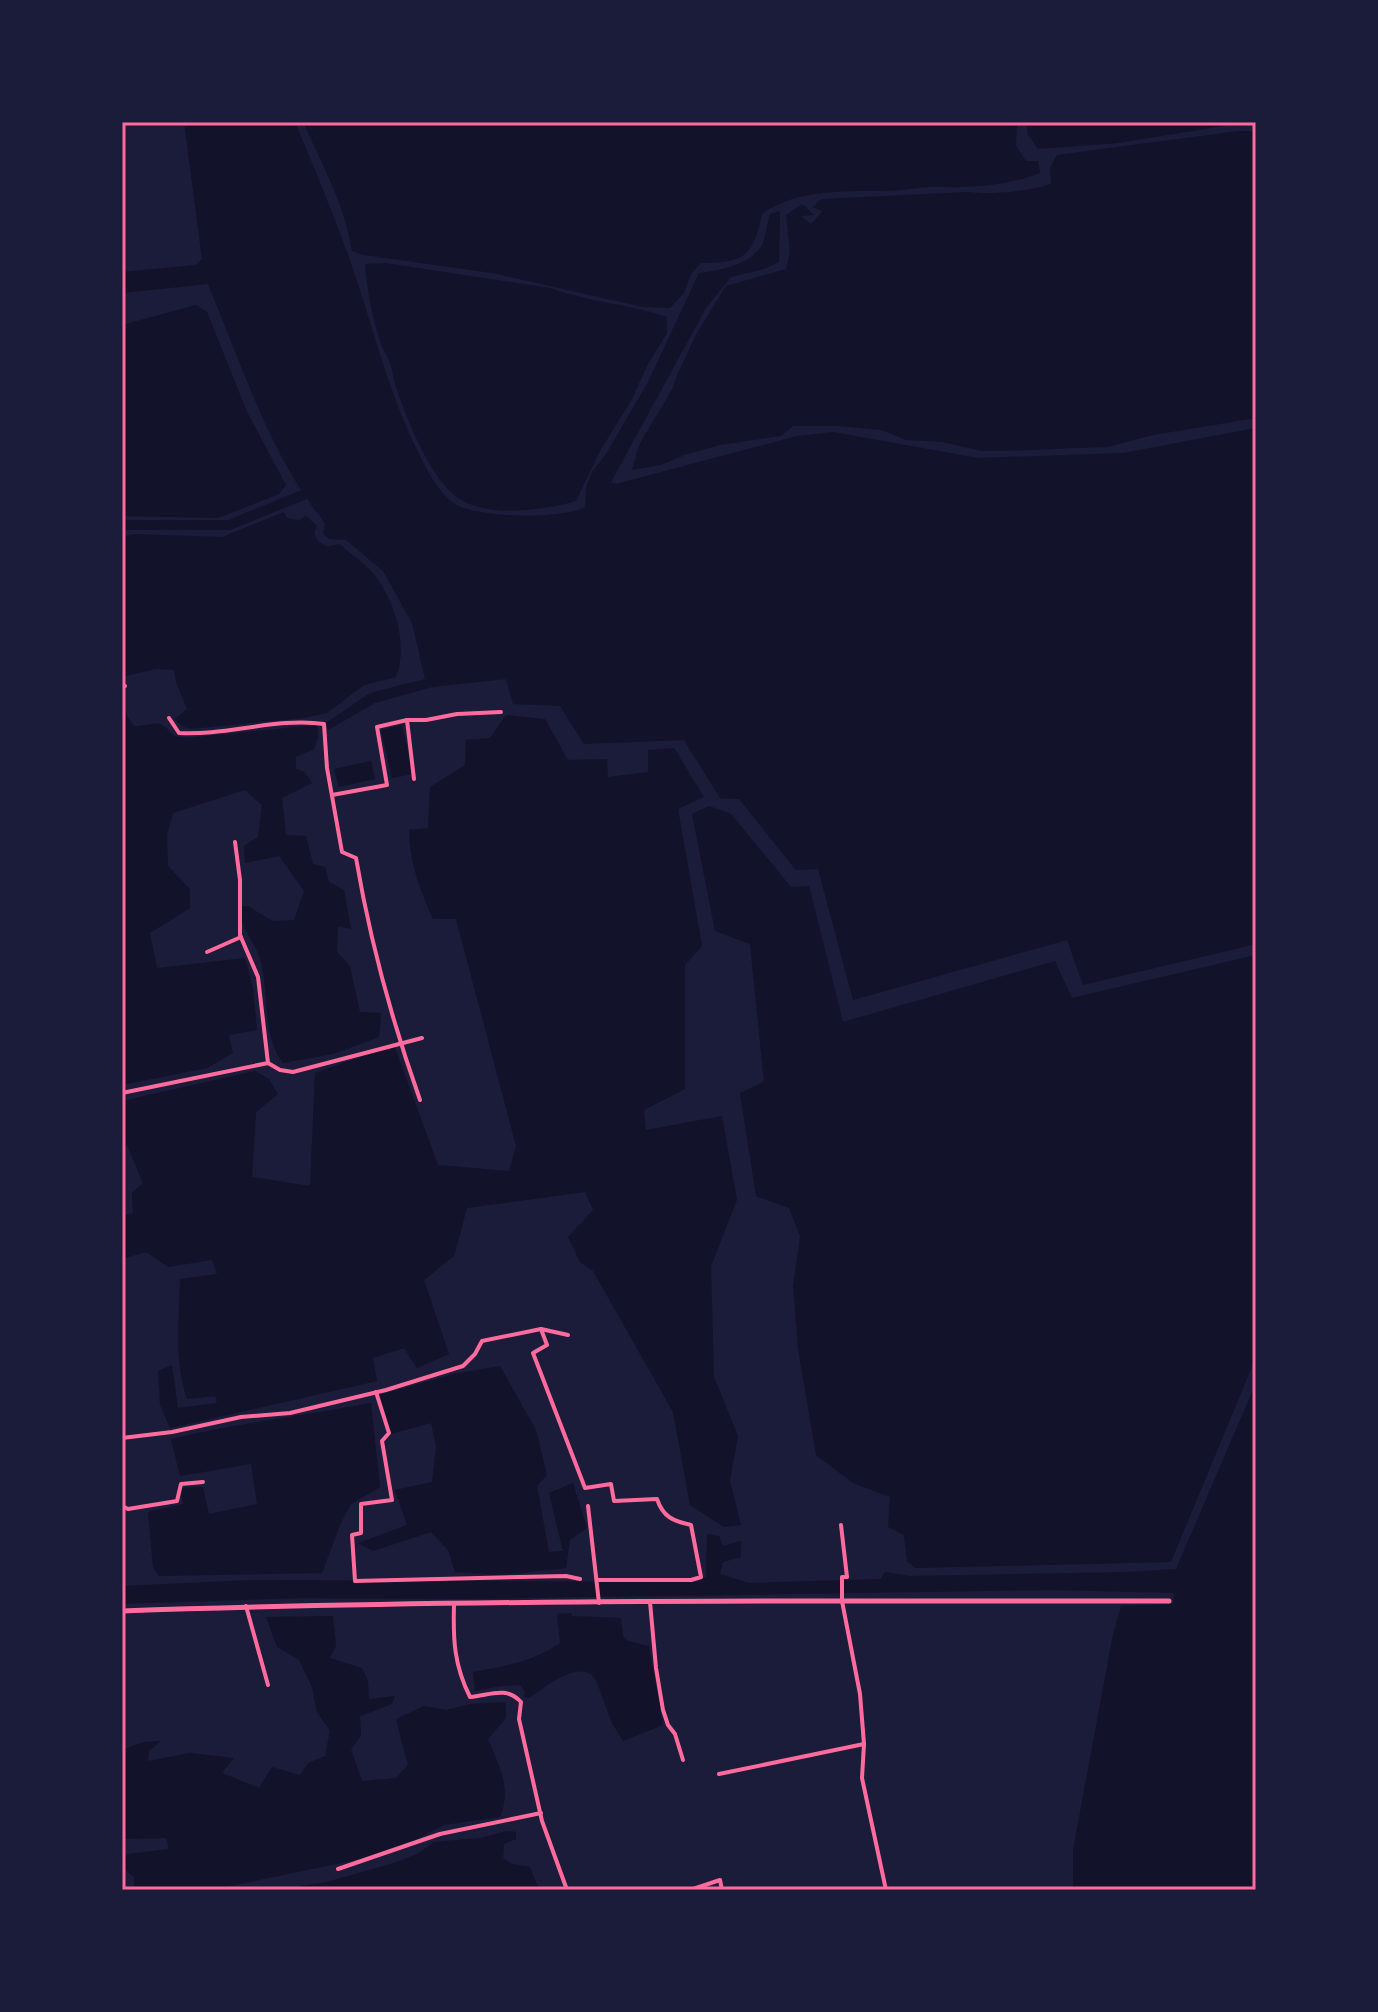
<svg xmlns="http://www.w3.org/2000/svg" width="1378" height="2012" viewBox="0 0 1378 2012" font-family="Rubik,sans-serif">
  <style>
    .water { fill: #12122b }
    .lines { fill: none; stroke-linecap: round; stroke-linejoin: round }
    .canal { stroke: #12122b; stroke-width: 10 }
    .minor { stroke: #ff6b9d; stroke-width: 4 }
    .tertiary { stroke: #ff6b9d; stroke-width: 5 }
    .neatline { fill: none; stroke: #ff6b9d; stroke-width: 3 }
  </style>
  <rect width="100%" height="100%" fill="#1b1b3a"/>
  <g class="water">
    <path d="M184 122H295C317 175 339 227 357 281 376 340 391 398 419 454 428 472 437 490 453 503 474 518 563 520 585 507L586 487 592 472 606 454 648 382 699 273C719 271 752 264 762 245 766 236 767 223 770 214L780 211 779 262 764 269 731 277 706 308 611 482 616 484 797 436 833 432 978 458 1123 453 1256 428V944L1083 985 1067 940 853 1000 818 869 796 870 739 799 720 798 684 740 584 744 560 706 513 704 506 679 432 687 375 703 328 730 326 723 370 693 425 679 412 623 383 571 346 540 329 539 323 534 325 523C269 454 242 365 208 284L122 293V272L196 265 202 259Z"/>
    <path d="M303 122H1017L1016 146 1026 161H1038L1040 173C1015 183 988 186 961 187 951 188 940 186 930 187 914 188 898 191 881 191 844 191 793 190 762 214 753 256 745 263 701 263L691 274 684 293 670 308 643 307 492 273 364 255 352 251C345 205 322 164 303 122Z"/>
    <polygon points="1026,122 1248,122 1118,143 1038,149 1028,135"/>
    <path d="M1238 131H1256V418L1153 435 1107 447 1004 451H982L942 442 906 440 882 430 838 426H793L781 436 720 445 687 454 661 465 632 470 639 445 673 388 677 375 697 333 726 286 786 269 790 252 786 215 802 204 814 215 801 216 811 224 823 211 812 207 822 199 969 192C991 195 1030 191 1051 184L1050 168 1057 155Z"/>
    <path d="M385 263 550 288C588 302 629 304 667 317V333L648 364 631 401 601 449 576 501C546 510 492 517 463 501 432 485 407 419 396 387 393 379 393 371 390 363 388 356 382 349 380 341 372 316 367 290 365 264Z"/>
    <polygon points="196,305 207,312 247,412 286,485 279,494 218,518 122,516 122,325"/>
    <path d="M284 512 287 518 299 520 306 516 317 526 314 533 318 541 327 547 339 544C351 554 367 565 376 577 396 605 408 645 396 677L364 685 327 713 303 718 201 728C188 729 183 729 175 719L187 709 176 682 174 670 156 669 122 677V537L134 534 222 537Z"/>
    <path d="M122 691 127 716 134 726C156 726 157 716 174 736L187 738 317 725 318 738 314 749 296 757V769L305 772 312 783 282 798 286 835 306 836 313 864 325 867 329 882 344 890 351 929 338 926 337 952 350 966 360 1012 381 1013 379 1037 333 1054 283 1063C261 1034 270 993 260 959 253 937 242 933 239 906H248L272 921 294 920 304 891 279 856 245 863 244 846 258 837 262 805 245 790 173 813 167 835 168 866 190 889V908L150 933 157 968 245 958 253 988 257 1030 229 1035 233 1053 207 1068 122 1085Z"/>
    <path d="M506 715 545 719 568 760 607 759 608 777 648 772V750L674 748 704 797 678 809 702 946 685 965V1089L644 1110 646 1130 722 1116 737 1200 711 1266 714 1377 738 1436 730 1481 741 1525 724 1527 690 1505 673 1412 593 1271 580 1262 568 1237 593 1210 585 1192 467 1208 454 1256 424 1280 449 1354 417 1368 404 1348 373 1358 377 1381 170 1428 160 1405 158 1371 172 1365 178 1408 217 1403 215 1396 187 1399C174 1362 179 1318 180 1279L217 1274 212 1260 168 1267 146 1252 122 1259V1216L133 1213 132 1193 143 1183 127 1145H122V1101L255 1071 269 1079 278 1094 256 1112 252 1177 310 1186 315 1073 394 1045 438 1165 509 1171 516 1146 456 919H433C419 886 410 865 409 830L428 828 430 787 465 765 466 740 490 738Z"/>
    <polygon points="402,725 413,774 392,778 381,730"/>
    <polygon points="371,761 375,779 339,787 334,769"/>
    <polygon points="709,806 731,814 791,887 809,886 843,1022 1055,961 1072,998 1256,955 1256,1357 1171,1562 915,1568 907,1561 904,1535 888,1527 890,1497 853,1483 816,1455 798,1349 793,1286 800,1236 789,1208 756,1196 740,1093 764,1082 750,944 715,931 692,814"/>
    <polygon points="500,1366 536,1430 547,1475 537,1486 549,1552 563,1551 549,1493 573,1483 587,1528 570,1540 566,1568 501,1575 455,1572 448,1550 431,1532 373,1551 358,1543 407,1525 395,1490 432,1482 436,1446 431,1423 391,1434 380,1395 454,1374"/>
    <polygon points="1256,1383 1256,1890 1073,1890 1073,1850 1113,1634 1121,1606 1173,1604 1174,1593 1053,1590 460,1599 302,1598 122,1604 122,1586 251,1580 698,1582 706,1577 707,1534 719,1536 723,1546 741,1541 741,1557 723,1562 720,1574 749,1583 881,1579 885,1572 910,1576 1128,1572 1176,1569"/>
    <path d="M371 1403 380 1487 351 1504 340 1525 322 1573 159 1576 153 1567 148 1512 183 1504 180 1488 203 1487 209 1514 257 1504 251 1464 180 1476 171 1439C237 1423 304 1416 371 1403Z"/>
    <path d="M571 1613 572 1616 621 1618 623 1636 628 1641 649 1646 663 1725 623 1741 612 1723 596 1680C582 1657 544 1687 530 1698L524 1697 525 1691 520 1685 501 1686 475 1691 473 1672C505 1666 533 1662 560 1643L557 1614Z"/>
    <path d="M333 1616 336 1646 330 1658 362 1668 368 1681 369 1699 395 1696 392 1704 360 1716 361 1736 351 1749 362 1781 396 1778 408 1765 396 1719 424 1706 446 1710 470 1704 506 1702V1718L488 1739C499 1766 512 1788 500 1817L444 1825 417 1839 361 1859 211 1890H134V1877L122 1867V1860L128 1854 169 1849 166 1838 122 1839V1750L144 1742 161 1741 149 1751 148 1761 190 1753 234 1758 222 1773 259 1788 272 1767 300 1775 308 1763 325 1756 330 1730 317 1713 312 1687 299 1660 277 1647 266 1617Z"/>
    <polygon points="507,1831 516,1832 516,1839 504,1844 503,1858 512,1864 530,1867 539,1890 294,1890 301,1886 327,1882 397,1862 419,1853 434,1842 480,1838"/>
  </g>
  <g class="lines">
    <polyline class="canal" points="122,525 229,525 303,495"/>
    <g class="minor">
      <polyline points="122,686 125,686"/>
      <path d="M169 718 179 733C225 736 278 717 324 724L327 768 342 852 356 858C370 941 392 1021 420 1100"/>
      <polyline points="407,720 426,720 457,714 501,712"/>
      <polyline points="332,795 387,785 377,727 407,720 414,779"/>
      <polyline points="235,842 240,880 240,935 258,977 268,1063"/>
      <polyline points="207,952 241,937"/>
      <polyline points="122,1093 268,1063 280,1070 293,1072 422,1038"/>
      <polyline points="541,1329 568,1335"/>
      <polyline points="376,1392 389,1433 382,1441 392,1500 361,1504 361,1533 352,1535 355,1581 566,1576 580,1579"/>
      <path d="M122 1438 172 1432 241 1417 290 1413 386 1390 463 1366 475 1354 482 1341 541 1329 547 1345 533 1353 585 1488 611 1484 614 1501 657 1499C663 1517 673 1521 691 1525L701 1577 691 1580H598"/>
      <polyline points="122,1506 128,1509 177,1501 181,1484 203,1482"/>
      <polyline points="588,1506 599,1603"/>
      <polyline points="841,1525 847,1577 842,1577 842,1601 860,1694 864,1744 862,1778 886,1890"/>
      <polyline points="650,1602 656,1668 663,1710 668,1725 675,1734 683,1760"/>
      <path d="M454 1604C453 1640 454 1665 470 1697 491 1695 506 1686 521 1702L519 1719 542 1821 567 1890"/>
      <polyline points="246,1606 268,1685"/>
      <polyline points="719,1774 864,1744"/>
      <polyline points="338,1869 440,1834 541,1813"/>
      <polyline points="690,1890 720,1880 722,1890"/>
    </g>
    <path class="tertiary" d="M122 1611C471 1599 820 1601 1169 1601"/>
  </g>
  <rect width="1378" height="2012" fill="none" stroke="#1b1b3a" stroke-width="248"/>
  <rect x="124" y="124" width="1130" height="1764" class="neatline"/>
</svg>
